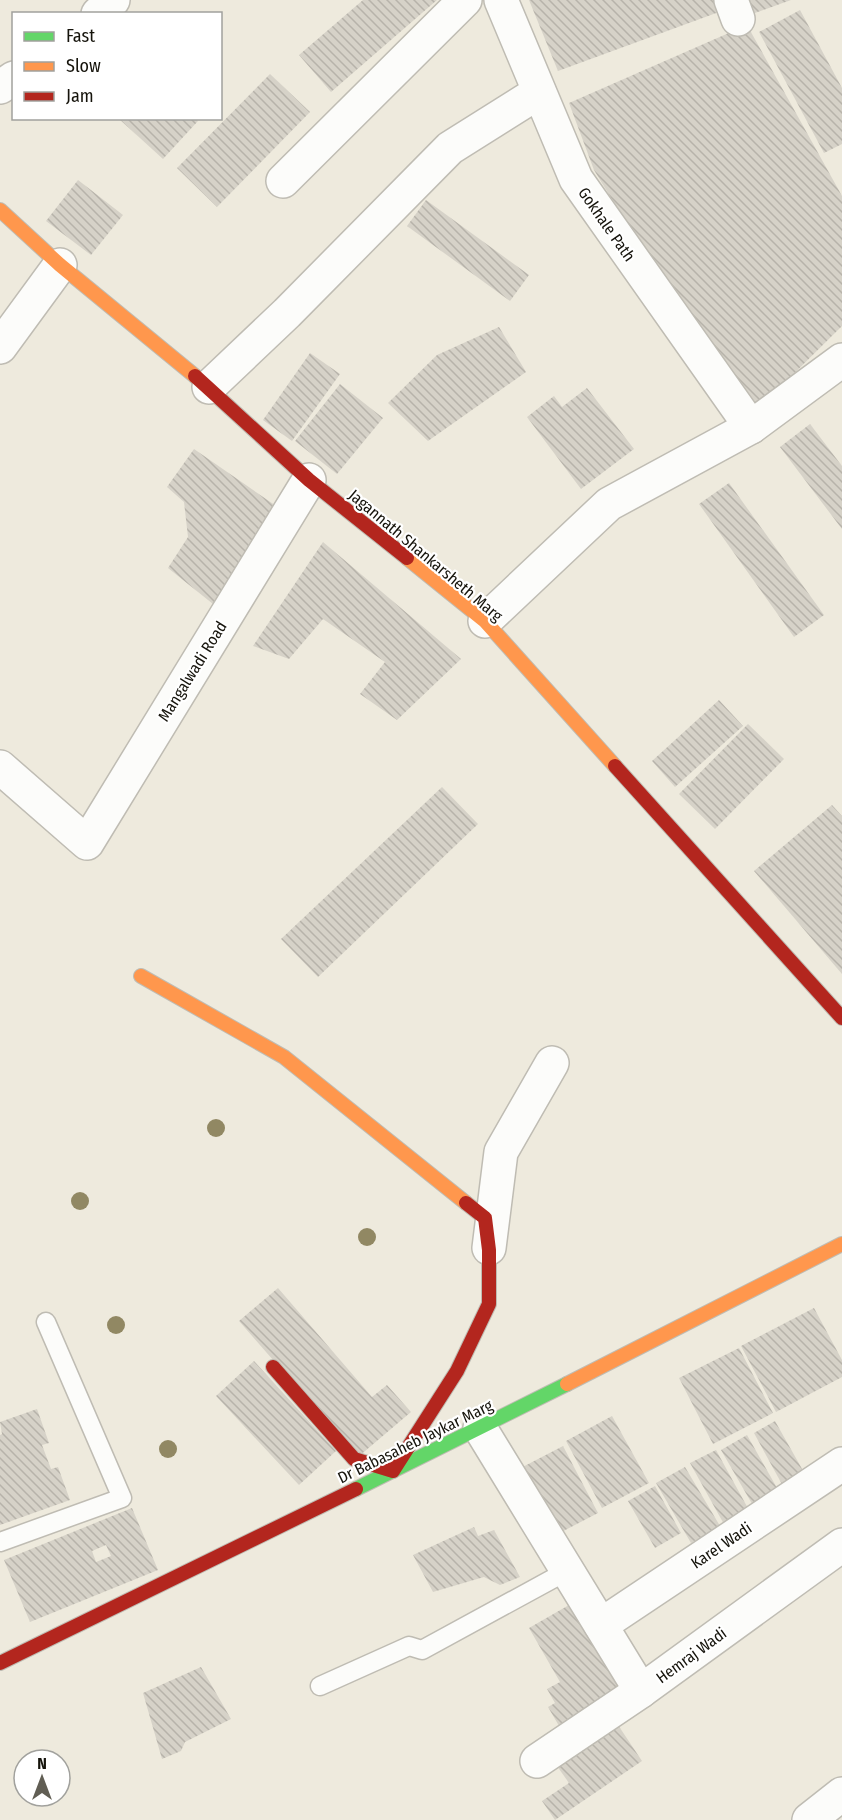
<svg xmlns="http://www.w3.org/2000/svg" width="842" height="1820" viewBox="0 0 842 1820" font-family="'Fira Sans Condensed',sans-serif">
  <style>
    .building { fill: url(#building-back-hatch); fill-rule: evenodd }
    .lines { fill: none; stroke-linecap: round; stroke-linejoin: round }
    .lane-casing { stroke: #bfbcb3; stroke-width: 21 }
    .street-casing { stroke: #bfbcb3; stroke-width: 36 }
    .fast-casing { stroke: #bfbcb3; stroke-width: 16 }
    .slow-casing { stroke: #bfbcb3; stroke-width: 16 }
    .jam-casing { stroke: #bfbcb3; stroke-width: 16 }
    .lane { stroke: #fcfcfa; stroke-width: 18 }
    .street { stroke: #fcfcfa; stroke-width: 33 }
    .fast { stroke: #63d668; stroke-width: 14 }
    .slow { stroke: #ff974d; stroke-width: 14 }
    .jam { stroke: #b3261e; stroke-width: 14 }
    .tree { fill: #918863 }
    .labels { text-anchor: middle; stroke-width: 4.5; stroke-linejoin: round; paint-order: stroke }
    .street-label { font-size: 16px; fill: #15130b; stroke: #fff }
  </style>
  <defs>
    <pattern id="building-back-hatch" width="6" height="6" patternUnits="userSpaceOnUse" patternTransform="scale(1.5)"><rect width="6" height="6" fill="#d6d2c8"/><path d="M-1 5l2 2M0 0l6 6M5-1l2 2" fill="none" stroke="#b7b3aa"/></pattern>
  </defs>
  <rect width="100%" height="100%" fill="#eeeadd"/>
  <g class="building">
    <polygon points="363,0 437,0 331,92 299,55"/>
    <polygon points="529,0 714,0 719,12 558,71"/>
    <polygon points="732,0 791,0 738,19"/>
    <polygon points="800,10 842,88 842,144 824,153 759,32"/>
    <polygon points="747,25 842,196 842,326 747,420 594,170 569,103"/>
    <polygon points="270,74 310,112 217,207 177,168"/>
    <polygon points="118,118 195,118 198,121 163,159"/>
    <polygon points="78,180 123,215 91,255 46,221"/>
    <polygon points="426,200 529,275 510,301 407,226"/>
    <polygon points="499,327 526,372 428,441 388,403 437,355"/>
    <polygon points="310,353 340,374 292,441 263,420"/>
    <polygon points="340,384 383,418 337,474 295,441"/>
    <polygon points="587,388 634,449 581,489 527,417 554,396 562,407"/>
    <polygon points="810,424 842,466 842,529 780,447"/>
    <polygon points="194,449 279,508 213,604 168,568 188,537 184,502 167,487"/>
    <polygon points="729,483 824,615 794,637 699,504"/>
    <polygon points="323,542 461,659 397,720 360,694 385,662 323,619 289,659 253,646"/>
    <polygon points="719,700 743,726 675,787 652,761"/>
    <polygon points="748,724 784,759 715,829 679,794"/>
    <polygon points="442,787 478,824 318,977 281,939"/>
    <polygon points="832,805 842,816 842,974 754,871"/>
    <polygon points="278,1288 372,1397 387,1385 411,1412 358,1457 239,1321"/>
    <polygon points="814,1308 842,1360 842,1377 776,1412 741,1346"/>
    <polygon points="739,1348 773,1413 713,1444 679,1378"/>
    <polygon points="254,1361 336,1451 299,1485 216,1396"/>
    <polygon points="37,1409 49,1443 42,1445 51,1469 58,1467 70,1500 0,1525 0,1435 2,1434 0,1422"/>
    <polygon points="612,1416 649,1483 602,1508 566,1441"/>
    <polygon points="775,1421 806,1476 784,1488 754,1433"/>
    <polygon points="747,1435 781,1495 755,1509 721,1450"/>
    <polygon points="563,1446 598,1513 550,1538 515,1471"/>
    <polygon points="716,1450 750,1512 725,1526 690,1463"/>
    <polygon points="685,1467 720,1526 691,1543 656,1483"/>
    <polygon points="655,1486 681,1533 655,1548 628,1501"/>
    <path d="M132 1508 158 1570 30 1622 4 1560ZM106 1545 111 1556 96 1562 92 1551Z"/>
    <polygon points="474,1527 478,1536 494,1530 520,1577 500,1585 484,1577 433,1592 413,1555"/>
    <polygon points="576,1601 629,1693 562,1731 548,1707 555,1703 547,1689 560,1682 529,1628"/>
    <polygon points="201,1667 231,1719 185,1742 181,1751 162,1759 143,1693"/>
    <polygon points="618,1725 642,1761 555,1820 542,1801 569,1783 557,1766"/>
  </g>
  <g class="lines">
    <defs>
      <g id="lane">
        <polyline points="0,1542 122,1498 46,1322"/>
        <polyline points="320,1686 409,1646 422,1650 567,1571"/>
      </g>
      <g id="street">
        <polyline points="501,0 576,179 751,427"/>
        <polyline points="731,0 738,19"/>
        <polyline points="98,14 113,0"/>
        <polyline points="0,87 14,78"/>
        <polyline points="283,181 465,0"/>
        <polyline points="0,347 60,265"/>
        <polyline points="209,387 287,313 450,148 539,92"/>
        <polyline points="485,621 609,504 751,427 842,360"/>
        <polyline points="0,767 87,843 309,480"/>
        <polyline points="489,1248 501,1152 552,1063"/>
        <polyline points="480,1428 641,1691"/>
        <polyline points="601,1625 842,1464"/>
        <polyline points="537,1761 641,1691 842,1545"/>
        <polyline points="809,1820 842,1794"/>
      </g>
      <polyline id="fast" points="356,1489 567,1384"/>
      <g id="slow">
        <polyline points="0,210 60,265 195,376"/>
        <polyline points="407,558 485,621 615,766"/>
        <polyline points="141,976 284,1057 466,1203"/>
        <polyline points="567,1384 842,1244"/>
      </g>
      <g id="jam">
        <polyline points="195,376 309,480 407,558"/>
        <polyline points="615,766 842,1018"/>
        <polyline points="273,1367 354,1459 393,1471 457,1371 489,1304 489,1250 485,1218 466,1203"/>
        <polyline points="0,1663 356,1489"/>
      </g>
    </defs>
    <use href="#lane" class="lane-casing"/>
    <use href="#street" class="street-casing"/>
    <use href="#fast" class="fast-casing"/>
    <use href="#slow" class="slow-casing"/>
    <use href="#jam" class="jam-casing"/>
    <use href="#lane" class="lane"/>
    <use href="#street" class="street"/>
    <use href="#fast" class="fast"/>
    <use href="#slow" class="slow"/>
    <use href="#jam" class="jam"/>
  </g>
  <g class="tree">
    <circle cx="216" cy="1128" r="9"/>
    <circle cx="80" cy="1201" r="9"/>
    <circle cx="367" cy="1237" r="9"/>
    <circle cx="116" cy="1325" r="9"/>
    <circle cx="168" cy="1449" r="9"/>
  </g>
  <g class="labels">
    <g class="street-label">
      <text transform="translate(607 224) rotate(55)" y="6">Gokhale Path</text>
      <text transform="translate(426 555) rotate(40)" y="6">Jagannath Shankarsheth Marg</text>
      <text transform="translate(192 671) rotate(-58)" y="6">Mangalwadi Road</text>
      <text transform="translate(415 1441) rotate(-26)" y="6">Dr Babasaheb Jaykar Marg</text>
      <text transform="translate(721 1545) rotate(-34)" y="6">Karel Wadi</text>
      <text transform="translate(691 1655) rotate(-36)" y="6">Hemraj Wadi</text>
    </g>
  </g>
  <rect x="12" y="12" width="210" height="108" fill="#ffffff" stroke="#a1a19d" stroke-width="1.5"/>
  <rect x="24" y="32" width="30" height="9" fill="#63d668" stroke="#a1a19d" stroke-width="1.5"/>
  <text x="66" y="42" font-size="18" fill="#15130b">Fast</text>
  <rect x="24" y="62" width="30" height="9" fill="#ff974d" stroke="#a1a19d" stroke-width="1.5"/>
  <text x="66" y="72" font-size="18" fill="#15130b">Slow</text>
  <rect x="24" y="92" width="30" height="9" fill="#b3261e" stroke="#a1a19d" stroke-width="1.5"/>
  <text x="66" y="102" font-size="18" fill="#15130b">Jam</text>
  <g transform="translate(42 1778)"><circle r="28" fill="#ffffff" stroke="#a1a19d" stroke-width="1.5"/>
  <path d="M0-4.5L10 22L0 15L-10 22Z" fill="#615e54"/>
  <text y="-9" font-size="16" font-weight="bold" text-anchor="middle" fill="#15130b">N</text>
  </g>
</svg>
